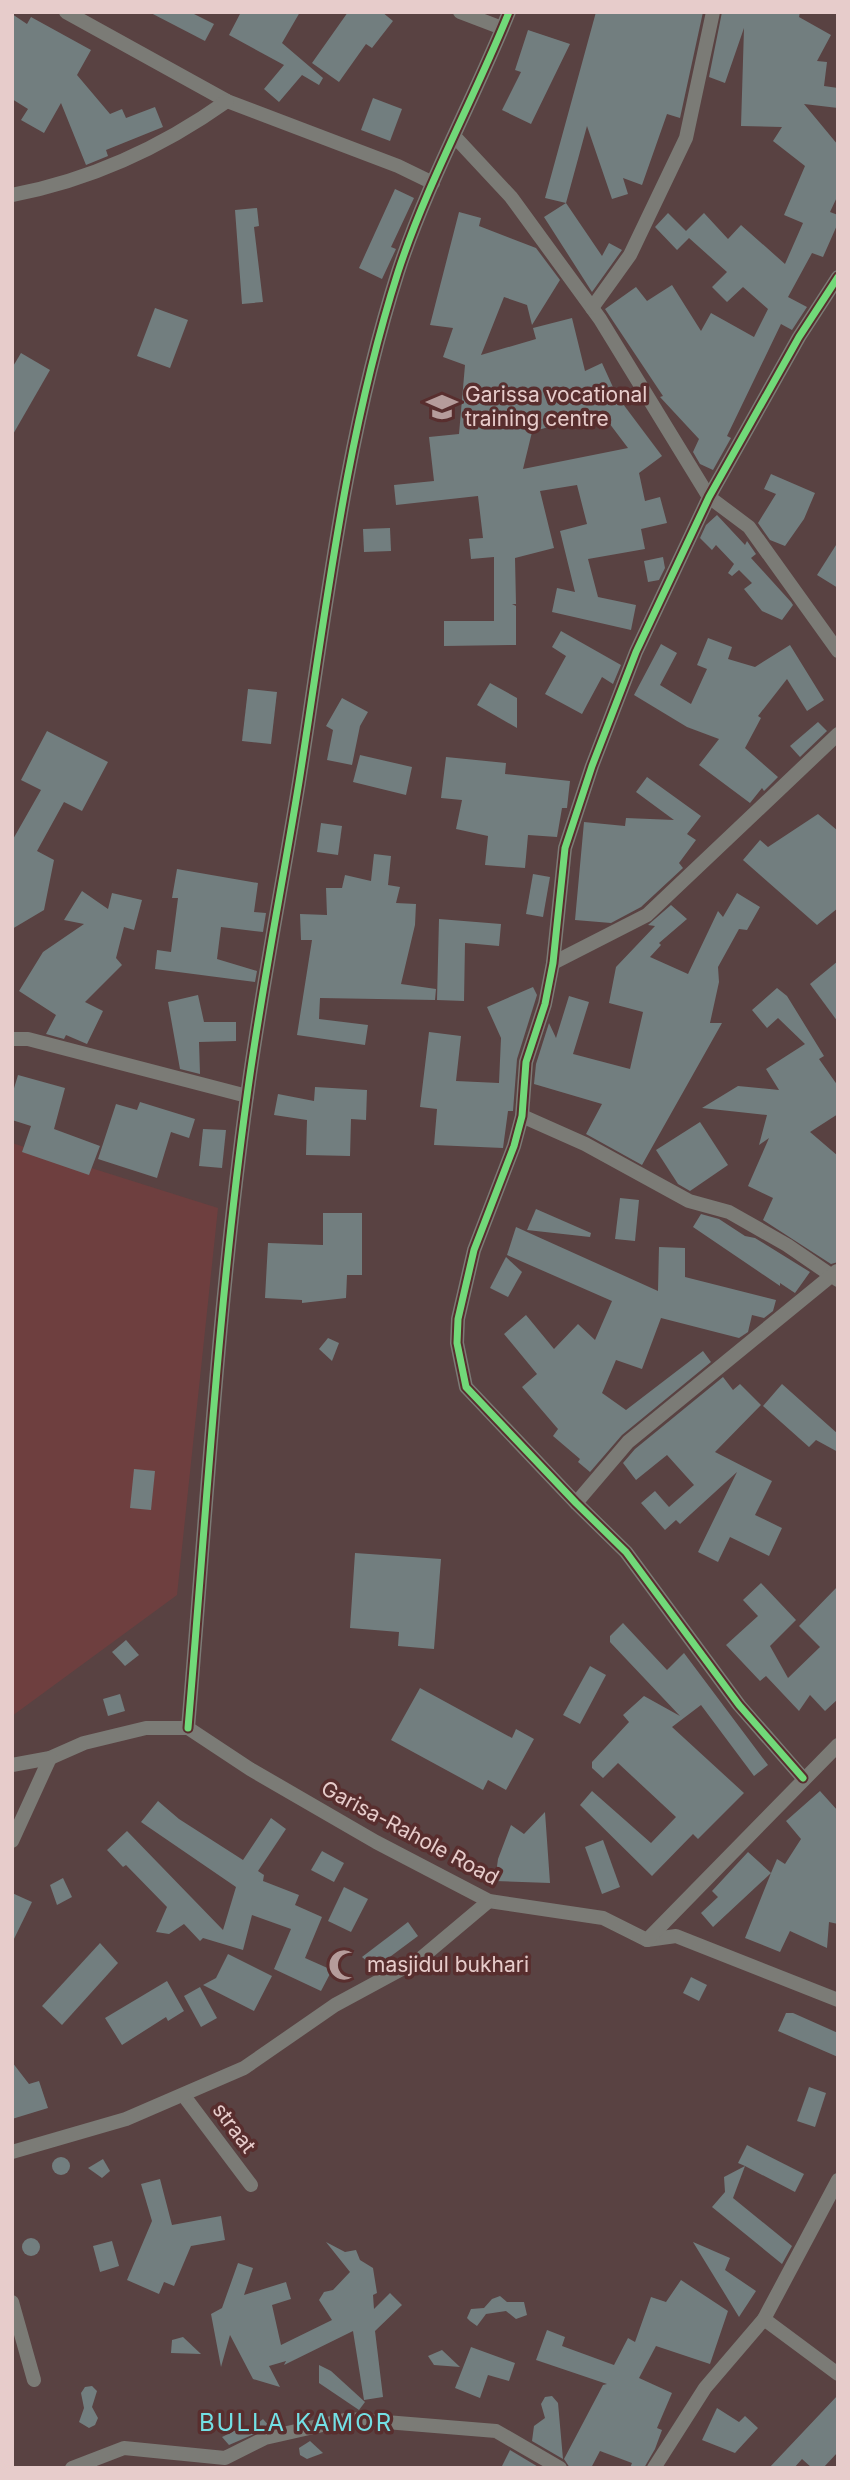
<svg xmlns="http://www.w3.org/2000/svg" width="850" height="2480" viewBox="0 0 850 2480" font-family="Inter,sans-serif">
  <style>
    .built { fill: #6e3f3f }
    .building { fill: #727e7f; fill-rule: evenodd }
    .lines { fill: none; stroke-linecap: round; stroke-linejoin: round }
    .street { stroke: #7b7b76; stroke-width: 14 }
    .cycleway-casing { stroke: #582e2e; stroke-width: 11 }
    .cycleway { stroke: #71d979; stroke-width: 7 }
    .labels { text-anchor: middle; stroke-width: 7; stroke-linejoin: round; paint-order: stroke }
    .poi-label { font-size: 21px; fill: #e7cccb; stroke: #582e2e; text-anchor: start }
    .street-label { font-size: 21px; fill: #e7cccb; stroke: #582e2e }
    .quarter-label { font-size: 24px; letter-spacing: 2px; fill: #73dfe4; stroke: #582e2e }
  </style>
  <rect width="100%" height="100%" fill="#594242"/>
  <polygon class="built" points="12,1143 218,1208 177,1595 12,1716"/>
  <g class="building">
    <polygon points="149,12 190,12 214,24 205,41"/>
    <polygon points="241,12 300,12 282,43 323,78 319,85 302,75 279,102 264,89 284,65 229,35"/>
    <polygon points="348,12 382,12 393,21 372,48 366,44 339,82 312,63"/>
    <polygon points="596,12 703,12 680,118 667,114 642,185 623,178 628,194 612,199 587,126 566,203 602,256 609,243 622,250 592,292 544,217 566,203 545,198"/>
    <polygon points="722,12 800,12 799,17 831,35 817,61 827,62 824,86 838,88 838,108 804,104 838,145 838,195 830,212 838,215 838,223 823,257 812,253 788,297 807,307 792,330 781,324 727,436 731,438 713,470 700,464 693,452 699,439 660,397 663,396 605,309 636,287 647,301 672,285 701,331 711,313 754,337 768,309 743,287 727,302 712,287 727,272 689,238 677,250 655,227 668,213 686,231 704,213 728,239 741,225 785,264 803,223 784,215 805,166 773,141 782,127 741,126 744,28 725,83 709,77"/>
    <polygon points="12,14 27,24 31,17 91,50 77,75 110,114 122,109 126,118 155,107 163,127 106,150 108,156 86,165 61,103 44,133 21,120 28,109 12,99"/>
    <polygon points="528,30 570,44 531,124 502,110 521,72 515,70"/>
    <polygon points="373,98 402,109 390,141 361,130"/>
    <polygon points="395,189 414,198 391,247 396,249 382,279 359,268"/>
    <polygon points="257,208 259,226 254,227 263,302 242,304 235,210"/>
    <path d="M459 212 481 218 479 226 536 248 560 280 532 325 527 305 504 297 481 355 536 339 533 328 572 318 585 371 602 363 617 396 662 456 639 473 645 501 660 497 667 523 641 529 645 549 588 559 598 597 636 605 631 630 552 612 557 588 575 592 560 531 587 524 577 485 540 491 554 548 515 558 516 604H512L516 606V645L444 646V621H494V557L471 559 469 539 483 538 478 496 396 505 394 485 434 481 429 437 459 434 465 365 443 357 453 328 430 325ZM600 411 628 448 523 469 532 432Z"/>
    <polygon points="155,308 188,320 170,368 137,356"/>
    <polygon points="21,353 50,370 12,436 12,368"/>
    <polygon points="771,474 815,493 804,519 785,546 770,540 758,523 776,494 764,489"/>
    <polygon points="717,515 745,545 747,541 756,554 751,558 791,602 793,605 782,620 762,611 744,589 752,583 739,570 732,576 728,573 734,564 716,545 712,550 700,538 706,525"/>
    <polygon points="390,528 391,551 364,552 363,529"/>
    <polygon points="838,542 838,588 817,575"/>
    <polygon points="663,557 665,568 659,580 648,582 644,561"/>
    <polygon points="561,631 621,665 613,684 602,677 582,714 545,694 566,656 552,647"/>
    <polygon points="708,638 732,647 728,659 755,667 790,645 824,700 807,711 787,679 758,716 761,718 745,748 778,777 764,791 762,788 750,803 699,765 719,739 687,727 634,695 661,644 677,653 660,685 691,704 707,669 697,665"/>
    <polygon points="490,683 517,698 517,728 477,705"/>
    <polygon points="248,689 277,692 271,744 242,741"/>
    <polygon points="342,698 368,712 360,726 352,765 327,760 333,730 326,726"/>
    <polygon points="818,722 827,731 800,757 790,746"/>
    <polygon points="47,731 108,762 82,811 64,802 37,851 54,860 44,910 12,929 12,841 41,790 21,780"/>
    <polygon points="360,755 412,767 406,795 353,782"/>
    <polygon points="446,757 506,763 505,774 570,781 567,808 562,808 557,837 528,835 525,868 485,865 488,836 456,829 462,800 441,798"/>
    <polygon points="647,777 701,816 687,834 696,840 679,863 683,868 641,907 611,923 575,920 584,822 625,826 626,818 674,820 636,792"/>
    <polygon points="818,814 838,831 838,908 817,925 743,860 760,840 768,847"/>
    <polygon points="321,823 342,826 338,855 317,852"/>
    <polygon points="374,854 391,856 388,885 400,887 396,903 416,904 415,925 401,984 436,989 435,1000 320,998 319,1019 368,1025 365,1045 297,1035 312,940 301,940 300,914 327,915 326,888 342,888 345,875 371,881"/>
    <polygon points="177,869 258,883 254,912 266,913 263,932 221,927 217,959 257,971 255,982 155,969 157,950 171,952 178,898 172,898"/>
    <polygon points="533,874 550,877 543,917 526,914"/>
    <polygon points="82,891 108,909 112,893 142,900 134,930 124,927 116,958 122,965 85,1002 103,1011 87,1044 66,1035 64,1039 46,1034 56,1015 19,991 43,952 84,924 64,920"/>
    <polygon points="737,893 760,907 747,930 739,929 718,967 719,982 710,1023 722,1023 642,1165 586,1134 602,1104 534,1084 536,1064 549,1023 556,1038 569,996 589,1002 573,1054 630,1069 643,1012 609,1003 616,967 655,926 648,925 671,905 687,919 659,943 661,945 650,957 688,974 718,911 723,917"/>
    <polygon points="439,919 501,924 499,946 465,943 464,1001 437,1000"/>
    <polygon points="838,961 838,1022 810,984"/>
    <polygon points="533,987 537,995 517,1059 513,1111 508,1111 503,1148 434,1145 437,1109 420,1107 429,1032 461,1036 456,1081 499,1083 501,1038 487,1007"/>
    <polygon points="777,988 787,996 824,1056 819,1059 838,1086 838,1114 810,1132 838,1156 838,1262 831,1264 763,1220 773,1198 748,1186 769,1138 759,1145 767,1115 702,1108 738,1086 779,1090 766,1069 805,1044 778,1018 767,1028 752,1010"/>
    <polygon points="198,995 204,1022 236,1022 236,1041 199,1042 200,1074 180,1069 168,1002"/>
    <polygon points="18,1075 65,1088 54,1129 100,1146 89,1175 22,1152 31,1126 12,1120 12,1095"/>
    <polygon points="315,1087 367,1090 366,1120 351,1119 350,1156 306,1155 307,1120 274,1115 278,1094 314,1101"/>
    <polygon points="140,1102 195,1119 189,1138 171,1132 157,1178 98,1159 116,1104 137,1110"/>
    <polygon points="700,1122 728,1165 690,1191 678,1184 656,1150"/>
    <polygon points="203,1129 226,1130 222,1168 199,1166"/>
    <polygon points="620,1198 639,1200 635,1241 615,1239"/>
    <polygon points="536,1209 591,1233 590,1237 527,1230"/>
    <polygon points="323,1213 362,1213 362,1275 347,1275 346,1298 302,1303 302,1300 265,1298 268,1243 323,1245"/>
    <polygon points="701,1214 719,1219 745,1236 755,1238 810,1272 795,1293 780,1283 780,1286 693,1227"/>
    <polygon points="516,1227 658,1291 659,1247 685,1248 685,1277 776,1300 773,1311 764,1318 752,1315 748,1332 739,1338 661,1318 642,1369 616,1360 602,1393 626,1410 703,1351 711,1362 622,1435 590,1472 578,1462 580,1459 553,1436 558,1429 522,1387 537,1374 504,1334 526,1315 554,1349 578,1324 595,1340 612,1301 507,1255"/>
    <polygon points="506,1257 522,1272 508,1297 490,1288"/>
    <polygon points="328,1338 339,1343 332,1361 319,1349"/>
    <polygon points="723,1377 733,1390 740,1384 761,1405 715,1452 772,1481 755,1515 782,1528 769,1556 730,1537 718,1562 698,1552 737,1472 680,1524 676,1520 665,1530 641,1503 655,1491 669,1507 694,1485 667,1455 636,1480 623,1463 635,1449"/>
    <polygon points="782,1384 838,1434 838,1452 816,1440 809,1447 763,1406"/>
    <polygon points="134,1469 155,1471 151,1510 130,1508"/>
    <polygon points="355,1553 441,1559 434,1649 398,1646 399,1632 350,1628"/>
    <polygon points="761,1583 796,1620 770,1646 788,1678 820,1647 799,1626 838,1586 838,1699 825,1711 810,1695 799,1711 766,1676 760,1681 726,1645 758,1616 743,1600"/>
    <polygon points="623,1623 667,1670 684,1653 768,1765 754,1776 701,1705 672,1727 744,1793 698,1839 693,1834 652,1876 580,1805 592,1791 651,1843 676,1817 618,1763 603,1778 592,1768 592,1762 629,1722 623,1715 644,1696 680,1716 610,1642 610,1636"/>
    <polygon points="126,1640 139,1655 125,1666 112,1652"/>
    <polygon points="590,1666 606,1675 580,1724 563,1715"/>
    <polygon points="420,1688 512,1738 516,1729 534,1739 506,1790 488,1780 483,1790 391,1740"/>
    <polygon points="120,1694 125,1711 108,1716 103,1699"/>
    <polygon points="820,1791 838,1811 838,1924 829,1922 827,1948 790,1931 780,1952 745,1938 771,1873 713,1927 701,1913 718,1897 712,1891 748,1852 771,1873 777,1859 785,1864 801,1839 786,1821"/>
    <polygon points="158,1801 179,1819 243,1860 271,1818 286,1829 258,1871 264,1875 263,1881 299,1895 295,1905 322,1917 305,1958 332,1970 321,1991 274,1969 291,1929 252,1915 243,1950 203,1938 200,1941 184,1924 169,1934 156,1932 167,1907 126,1865 123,1867 107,1850 127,1831 223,1930 236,1887 141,1822"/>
    <polygon points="545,1812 550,1883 495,1881 498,1859 511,1825 524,1834"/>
    <polygon points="603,1840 620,1887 602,1894 585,1847"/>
    <polygon points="322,1851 344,1863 334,1882 311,1870"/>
    <polygon points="63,1878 72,1897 57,1905 50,1885"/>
    <polygon points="344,1887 368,1899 351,1932 328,1921"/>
    <polygon points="12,1893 32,1902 12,1943"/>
    <polygon points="408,1922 418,1936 375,1968 362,1957"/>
    <polygon points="100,1943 118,1963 62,2025 42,2006"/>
    <polygon points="228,1954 272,1976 254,2011 203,1985 216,1978"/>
    <polygon points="691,1977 707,1985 699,2001 683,1993"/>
    <polygon points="167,1981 184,2011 168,2021 166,2017 122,2045 105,2018"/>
    <polygon points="200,1987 217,2018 201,2027 184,1996"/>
    <polygon points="786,2013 793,2013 838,2033 838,2057 778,2031"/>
    <polygon points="12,2062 29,2084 39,2081 48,2108 12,2119"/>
    <polygon points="809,2087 826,2093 815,2127 797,2121"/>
    <polygon points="747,2145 804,2174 795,2192 745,2166 733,2198 792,2246 782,2264 712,2207 725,2192 724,2177 745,2166 738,2163"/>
    <circle cx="61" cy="2166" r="9"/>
    <polygon points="103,2159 110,2171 102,2178 88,2168"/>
    <polygon points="160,2179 172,2225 221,2216 225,2240 191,2246 174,2286 164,2282 159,2294 127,2280 152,2221 141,2184"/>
    <circle cx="31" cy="2247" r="9"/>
    <polygon points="112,2241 119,2266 100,2272 93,2246"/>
    <polygon points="326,2242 345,2252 356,2250 360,2260 373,2268 377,2293 373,2295 374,2309 390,2293 402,2305 375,2331 383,2397 364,2400 353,2331 284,2365 286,2361 269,2366 280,2387 253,2379 230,2335 221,2367 211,2314 222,2308 238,2263 253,2268 244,2295 286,2282 291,2299 272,2305 281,2345 332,2320 319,2300 324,2292 333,2290 350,2272"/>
    <polygon points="693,2242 730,2258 725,2270 756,2291 739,2317"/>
    <polygon points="681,2280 728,2311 710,2364 656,2346 639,2378 672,2393 657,2428 662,2430 655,2449 644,2468 630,2468 632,2463 600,2451 591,2468 570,2468 564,2459 603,2385 607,2384 536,2360 547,2330 565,2337 562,2346 614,2365 628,2338 635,2342 651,2297 666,2302"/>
    <polygon points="500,2296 507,2302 524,2302 527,2315 516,2319 506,2311 486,2314 477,2326 470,2321 467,2318 471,2309 484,2308 492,2299"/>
    <polygon points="183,2337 201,2354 171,2353 172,2340"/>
    <polygon points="471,2347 515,2363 509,2381 488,2375 480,2398 455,2388"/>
    <polygon points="442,2350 460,2367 434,2365 428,2356"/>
    <polygon points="319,2365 331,2371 365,2402 359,2410 319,2383"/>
    <polygon points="92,2386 97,2391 92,2407 98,2418 95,2425 89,2428 79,2422 84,2408 81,2393 85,2387"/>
    <polygon points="838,2395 838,2452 823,2468 812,2468 802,2459 794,2468 769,2468"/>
    <polygon points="552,2396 558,2403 563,2459 532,2441 534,2426 545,2418 541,2404 545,2397"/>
    <polygon points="717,2408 739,2422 745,2416 758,2428 735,2453 702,2440"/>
    <polygon points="263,2419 270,2427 229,2445 222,2437 234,2431 248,2432"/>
    <polygon points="310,2441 323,2453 307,2459 300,2455 299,2448"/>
    <polygon points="510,2450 540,2468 501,2468"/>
  </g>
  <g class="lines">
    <g class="street">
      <polyline points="66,12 227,101 398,166 433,183"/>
      <polyline points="460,12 502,28"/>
      <polyline points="456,138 511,197 600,319 709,497 749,527 838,651"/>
      <path d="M12 195C91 180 161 148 227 101"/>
      <polyline points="592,308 630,255 686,138 713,12"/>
      <polyline points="553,963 647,915 838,734"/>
      <polyline points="12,1039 28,1039 247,1096"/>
      <polyline points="522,1116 585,1144 689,1201 729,1212 787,1245 838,1280"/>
      <polyline points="576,1503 628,1442 837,1271"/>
      <path d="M188 1728C206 1517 218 1306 247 1096 261 991 282 887 299 782 326 611 345 438 398 272 427 183 474 99 509 12"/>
      <polyline points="12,1765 50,1758 84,1743 146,1728 188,1728 250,1769 376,1842 489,1901 603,1918 647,1940 676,1936 838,2000"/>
      <polyline points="803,1778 739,1705 626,1552 576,1503 466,1387 457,1343 458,1319 474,1250 514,1146 522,1116 526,1062 545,1004 553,963 565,848 592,766 636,652 709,497 799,337 838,277"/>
      <polyline points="12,1841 50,1758"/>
      <polyline points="647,1940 838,1745"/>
      <polyline points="184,2096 251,2185"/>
      <polyline points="12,2152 126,2119 244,2068 335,2005 420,1959 489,1901"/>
      <polyline points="12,2302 34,2380"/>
      <polyline points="764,2319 838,2374"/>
      <polyline points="72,2468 124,2448 225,2458 265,2438 349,2419 496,2431 560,2468"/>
      <polyline points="654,2468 705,2388 764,2319 838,2180"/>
    </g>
    <defs>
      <g id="cycleway">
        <path d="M188 1728C206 1517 218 1306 247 1096 261 991 282 887 299 782 326 611 345 438 398 272 427 183 474 99 509 12"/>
        <polyline points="803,1778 739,1705 626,1552 576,1503 466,1387 457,1343 458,1319 474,1250 514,1146 522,1116 526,1062 545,1004 553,963 565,848 592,766 636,652 709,497 799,337 838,277"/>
      </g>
    </defs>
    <use href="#cycleway" class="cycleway-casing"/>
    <use href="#cycleway" class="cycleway"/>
  </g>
  <defs>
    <symbol id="university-bare" viewBox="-9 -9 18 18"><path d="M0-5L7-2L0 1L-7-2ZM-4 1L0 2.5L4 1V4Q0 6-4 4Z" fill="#b59c9b" stroke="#582e2e" stroke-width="2.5" paint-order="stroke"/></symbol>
    <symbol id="mosque-bare" viewBox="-9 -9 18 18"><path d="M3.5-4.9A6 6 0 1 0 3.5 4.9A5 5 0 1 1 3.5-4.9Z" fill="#b59c9b" stroke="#582e2e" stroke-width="2.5" paint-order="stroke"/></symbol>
  </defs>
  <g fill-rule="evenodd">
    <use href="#university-bare" x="420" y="385" width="44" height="44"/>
    <use href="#mosque-bare" x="322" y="1943" width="44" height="44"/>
  </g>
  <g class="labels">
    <g class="poi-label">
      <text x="465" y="402">Garissa vocational<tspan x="465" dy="24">training centre</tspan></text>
      <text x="367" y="1972">masjidul bukhari</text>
    </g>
    <g class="street-label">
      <text transform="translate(410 1833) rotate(28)" y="7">Garisa-Rahole Road</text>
      <text transform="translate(234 2128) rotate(53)" y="7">straat</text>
    </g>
    <g class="quarter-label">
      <text x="296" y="2431">BULLA KAMOR</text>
    </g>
  </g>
  <rect width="850" height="2480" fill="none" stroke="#e7cccb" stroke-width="28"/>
</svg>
